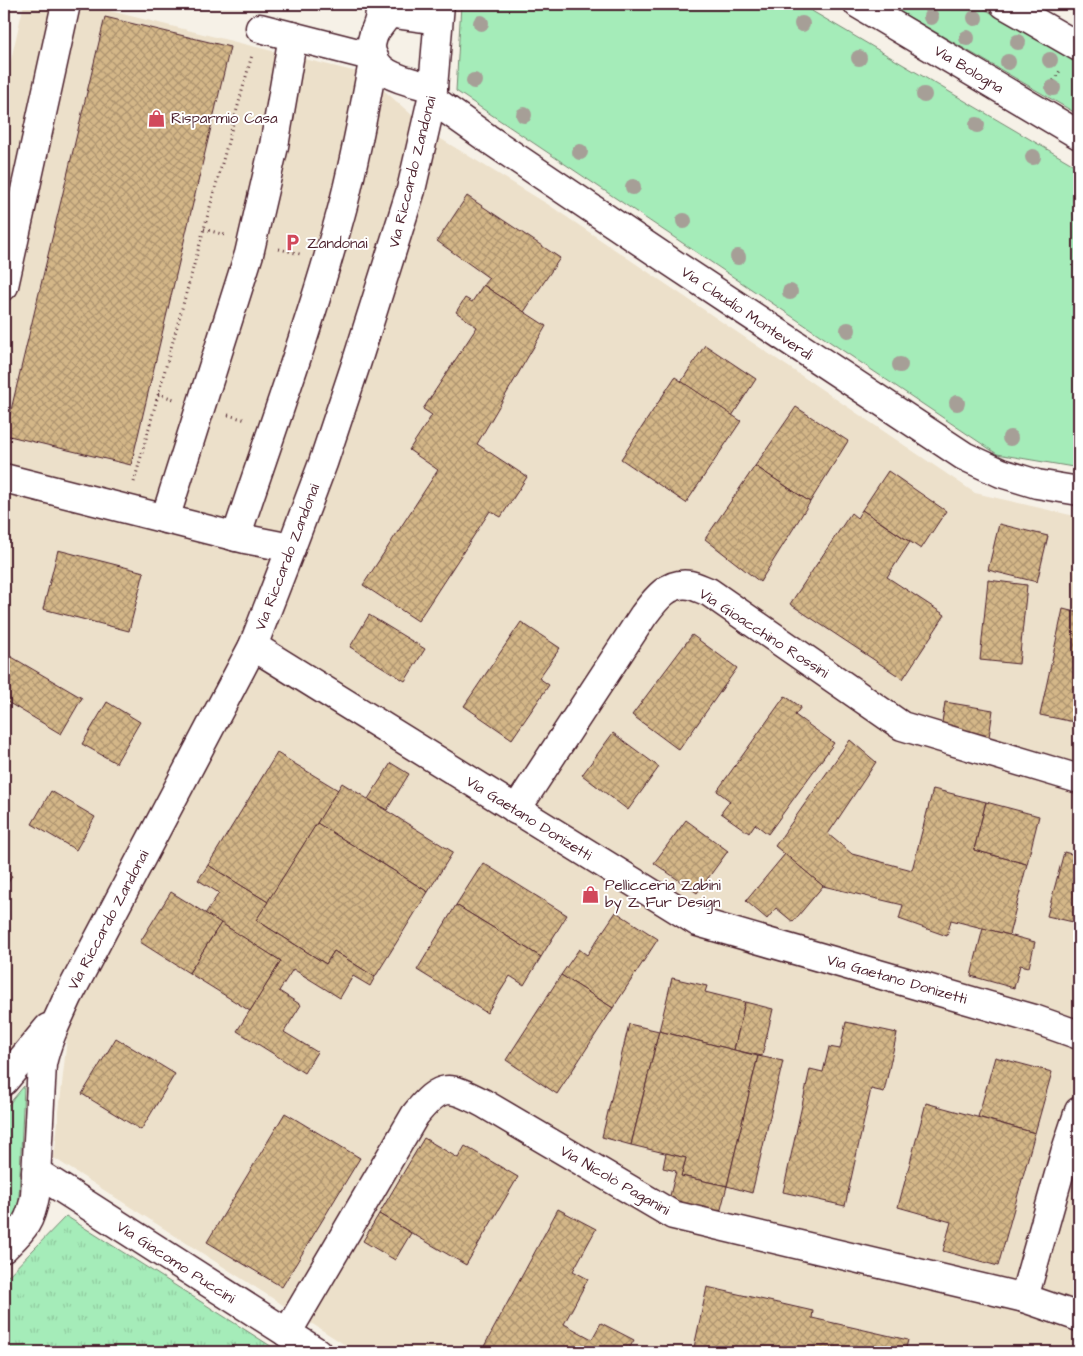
<svg xmlns="http://www.w3.org/2000/svg" width="1083" height="1356" viewBox="0 0 1083 1356" font-family="'Architects Daughter',sans-serif">
  <style>
    .built { fill: #ece0ca }
    .grass { fill: #a5ecb9; stroke: #788672 }
    .park { fill: url(#park-tufts); stroke: #788672 }
    .building { fill: url(#building-cross-hatch); stroke: #4a1f2b }
    .lines { fill: none; stroke-linecap: round; stroke-linejoin: round }
    .minor-casing { stroke: #4a1f2b; stroke-width: 31 }
    .path { stroke: #4a1f2b; stroke-width: 3; stroke-dasharray: 1 4; stroke-linecap: butt }
    .minor { stroke: #fff; stroke-width: 28 }
    .tree { fill: #a69f97 }
    .labels { text-anchor: middle; stroke-width: 4; stroke-linejoin: round; paint-order: stroke }
    .street-label { font-size: 15px; fill: #4a1f2b; stroke: #fff }
    .poi-label { font-size: 15px; fill: #4a1f2b; stroke: #fff; text-anchor: start }
  </style>
  <defs>
    <pattern id="park-tufts" width="24" height="20" patternUnits="userSpaceOnUse" patternTransform="scale(1.25)"><rect width="24" height="20" fill="#a5ecb9"/><path d="M3 7l-1-3M5 7V3M7 7l1-3M15 17l-1-3M17 17v-4M19 17l1-3" fill="none" stroke="#90ca9f"/></pattern>
    <pattern id="building-cross-hatch" width="8" height="8" patternUnits="userSpaceOnUse" patternTransform="scale(1.25)"><rect width="8" height="8" fill="#d4b788"/><path d="M0 0l8 8M0 8l8-8" fill="none" stroke="#ae946f"/></pattern>
  </defs>
  <rect width="100%" height="100%" fill="#f6f1e7"/>
  <filter id="ink" filterUnits="userSpaceOnUse"><feTurbulence type="fractalNoise" baseFrequency=".02" numOctaves="2"/><feDisplacementMap in="SourceGraphic" scale="10" xChannelSelector="R" yChannelSelector="G"/><feConvolveMatrix kernelMatrix="1 2 1 2 8 2 1 2 1" color-interpolation-filters="sRGB"/></filter>
  <g filter="url(#ink)">
    <polygon class="built" points="24,4 82,4 365,74 436,136 549,205 975,493 1079,517 1079,1352 356,1352 54,1158 67,1038 4,1063 4,89"/>
    <g class="grass">
      <polygon points="461,4 800,4 1079,168 1079,468 997,454 456,91"/>
      <polygon points="887,4 976,4 1079,64 1079,115"/>
      <polygon points="24,1086 18,1218 4,1232 4,1110"/>
    </g>
    <polygon class="park" points="66,1216 280,1352 4,1352 4,1280"/>
    <g class="building">
      <polygon points="105,17 230,47 131,465 5,435"/>
      <polygon points="467,196 560,258 524,312 483,285 489,278 437,241"/>
      <polygon points="483,285 546,326 477,444 527,477 501,517 490,511 418,621 363,585 438,470 409,450 432,415 423,409 477,327 456,312 465,298 472,302"/>
      <polygon points="705,345 756,379 732,416 681,382"/>
      <polygon points="675,377 741,421 686,503 621,459"/>
      <polygon points="796,407 848,441 810,502 755,466"/>
      <polygon points="755,466 810,502 760,582 705,539"/>
      <polygon points="888,471 946,511 921,549 862,510"/>
      <polygon points="862,510 910,542 887,577 945,615 903,679 790,604 851,513 857,518"/>
      <polygon points="999,524 1048,536 1037,582 988,570"/>
      <polygon points="58,550 144,572 129,631 43,609"/>
      <polygon points="988,580 1027,585 1019,664 980,660"/>
      <polygon points="1063,609 1079,613 1079,723 1040,715"/>
      <polygon points="369,615 425,649 405,681 350,647"/>
      <polygon points="521,622 560,648 539,678 549,685 512,739 464,706"/>
      <polygon points="692,635 737,668 679,750 632,715"/>
      <polygon points="10,656 82,698 61,734 4,700 4,666"/>
      <polygon points="785,696 801,707 795,715 834,743 768,834 755,824 749,833 721,813 730,801 717,791"/>
      <polygon points="107,702 140,722 116,763 82,744"/>
      <polygon points="945,702 993,710 989,737 941,729"/>
      <polygon points="613,733 659,767 628,810 582,775"/>
      <polygon points="850,740 876,762 828,834 852,854 912,870 933,789 986,802 974,850 1027,864 1009,935 951,920 947,936 899,919 903,905 823,886 775,846"/>
      <polygon points="277,753 338,790 268,902 208,865"/>
      <polygon points="391,763 409,774 387,810 368,799"/>
      <polygon points="342,783 453,852 428,892 317,823"/>
      <polygon points="51,791 95,817 76,850 32,824"/>
      <polygon points="986,802 1039,816 1027,864 974,850"/>
      <polygon points="686,820 728,851 697,893 654,863"/>
      <polygon points="317,823 428,892 375,977 334,951 326,964 256,920"/>
      <polygon points="1064,852 1079,856 1079,898 1073,922 1047,916"/>
      <polygon points="785,854 823,886 793,922 776,908 767,919 746,901"/>
      <polygon points="483,863 567,915 541,957 456,905"/>
      <polygon points="208,865 268,902 256,920 326,964 334,951 375,977 370,986 353,976 340,998 293,969 279,991 301,1005 284,1032 317,1052 304,1073 237,1031 281,961 205,914 219,893 198,880"/>
      <polygon points="4,871 12,876 4,890"/>
      <polygon points="171,892 221,923 189,973 140,942"/>
      <polygon points="456,905 541,957 524,985 510,976 487,1013 417,970"/>
      <polygon points="616,912 658,939 613,1008 561,975 579,949 587,955"/>
      <polygon points="221,923 281,961 250,1011 189,973"/>
      <polygon points="983,928 1035,942 1029,967 1020,965 1014,988 971,976"/>
      <polygon points="561,975 613,1008 557,1094 506,1060"/>
      <polygon points="672,978 707,986 705,992 745,1002 734,1050 659,1031"/>
      <polygon points="745,1002 773,1009 762,1056 734,1050"/>
      <polygon points="846,1022 897,1033 884,1092 871,1089 845,1206 783,1192 810,1069 823,1072 829,1047 840,1049"/>
      <polygon points="629,1024 659,1031 631,1145 602,1137"/>
      <polygon points="659,1031 758,1056 727,1186 681,1176 686,1158 631,1145"/>
      <polygon points="116,1038 175,1074 141,1130 82,1094"/>
      <polygon points="758,1056 783,1061 752,1193 727,1186"/>
      <polygon points="995,1057 1052,1072 1035,1133 978,1117"/>
      <polygon points="926,1103 1035,1133 998,1266 943,1251 951,1222 898,1207"/>
      <polygon points="285,1113 360,1158 282,1287 207,1242"/>
      <polygon points="424,1138 458,1158 465,1146 518,1177 466,1265 379,1214"/>
      <polygon points="666,1153 686,1158 681,1176 727,1186 720,1213 669,1200 676,1171 663,1168"/>
      <polygon points="558,1209 596,1229 573,1271 588,1279 564,1324 592,1339 601,1323 634,1340 627,1352 481,1352"/>
      <polygon points="379,1214 411,1233 395,1260 363,1241"/>
      <polygon points="707,1287 813,1311 812,1318 908,1340 905,1352 693,1352"/>
    </g>
    <g class="lines">
      <defs>
        <g id="minor">
          <path d="M380 4C380 9 380 14 379 19 377 28 372 36 371 46 371 77 410 81 433 88"/>
          <polyline points="858,4 1079,135"/>
          <polyline points="1004,4 1079,47"/>
          <polyline points="374,33 386,17 394,14 438,20"/>
          <polyline points="432,99 487,138 674,264 964,456 1001,473 1037,484 1079,491"/>
          <polyline points="4,286 66,4"/>
          <polyline points="4,478 245,539 291,548"/>
          <polyline points="165,519 249,254 274,146 293,36"/>
          <path d="M236 537C272 429 311 322 341 213 355 162 364 109 374 57L260 28"/>
          <polyline points="253,646 698,922 1034,1019 1079,1035"/>
          <path d="M516 810 643 616C655 600 668 581 690 585 696 586 703 590 709 592L902 726 1079 779"/>
          <polyline points="4,1081 48,1028"/>
          <polyline points="36,1172 317,1352"/>
          <path d="M4 1248C23 1229 30 1224 35 1196L42 1064C47 1040 58 1019 68 997L253 646 291 548 323 463 357 361 411 190 432 99 440 4"/>
          <polyline points="1024,1298 1065,1153 1079,1111"/>
          <path d="M287 1333 415 1115C441 1083 448 1085 483 1103L673 1215 1024 1298 1079 1317"/>
        </g>
      </defs>
      <use href="#minor" class="minor-casing"/>
      <g class="path">
        <polyline points="1051,85 1061,69"/>
        <polyline points="204,229 225,235"/>
        <polyline points="279,249 300,254"/>
        <polyline points="158,394 174,399"/>
        <polyline points="228,415 246,420"/>
        <polyline points="134,482 252,55"/>
      </g>
      <use href="#minor" class="minor"/>
    </g>
    <g class="tree">
      <circle cx="931" cy="17" r="8"/>
      <circle cx="975" cy="18" r="8"/>
      <circle cx="481" cy="23" r="8"/>
      <circle cx="802" cy="24" r="8"/>
      <circle cx="967" cy="38" r="8"/>
      <circle cx="1018" cy="42" r="8"/>
      <circle cx="859" cy="58" r="8"/>
      <circle cx="1050" cy="60" r="8"/>
      <circle cx="1008" cy="62" r="8"/>
      <circle cx="474" cy="81" r="8"/>
      <circle cx="1053" cy="88" r="8"/>
      <circle cx="924" cy="95" r="8"/>
      <circle cx="524" cy="115" r="8"/>
      <circle cx="977" cy="125" r="8"/>
      <circle cx="580" cy="152" r="8"/>
      <circle cx="1033" cy="157" r="8"/>
      <circle cx="633" cy="187" r="8"/>
      <circle cx="684" cy="221" r="8"/>
      <circle cx="738" cy="257" r="8"/>
      <circle cx="790" cy="292" r="8"/>
      <circle cx="848" cy="330" r="8"/>
      <circle cx="900" cy="365" r="8"/>
      <circle cx="957" cy="403" r="8"/>
      <circle cx="1010" cy="438" r="8"/>
    </g>
  </g>
  <defs>
    <symbol id="shop-bare" viewBox="-9 -9 18 18"><path d="M-5-2.5h2.3a2.7 3.5 0 0 1 5.4 0H5L5.5 6h-11ZM-1.5-2.5h3a1.5 2.3 0 0 0-3 0Z" fill="#d1495b" stroke="#fff" stroke-width="2.5" paint-order="stroke"/></symbol>
    <symbol id="parking-bare" viewBox="-9 -9 18 18"><path d="M-3.5-5.5H1a3.5 3.5 0 0 1 0 7H-1V5.5H-3.5ZM-1-3.4V-.6H.8a1.4 1.4 0 0 0 0-2.8Z" fill="#d1495b" stroke="#fff" stroke-width="2.5" paint-order="stroke"/></symbol>
  </defs>
  <g fill-rule="evenodd">
    <use href="#shop-bare" x="144" y="106" width="25" height="25"/>
    <use href="#parking-bare" x="280" y="230" width="25" height="25"/>
    <use href="#shop-bare" x="578" y="882" width="25" height="25"/>
  </g>
  <g class="labels">
    <g class="street-label">
      <text transform="translate(969 69) rotate(31)" y="5">Via Bologna</text>
      <text transform="translate(412 172) rotate(-76)" y="5">Via Riccardo Zandonai</text>
      <text transform="translate(747 313) rotate(34)" y="5">Via Claudio Monteverdi</text>
      <text transform="translate(287 557) rotate(-69)" y="5">Via Riccardo Zandonai</text>
      <text transform="translate(764 633) rotate(33)" y="5">Via Gioacchino Rossini</text>
      <text transform="translate(529 818) rotate(32)" y="5">Via Gaetano Donizetti</text>
      <text transform="translate(108 920) rotate(-62)" y="5">Via Riccardo Zandonai</text>
      <text transform="translate(897 979) rotate(16)" y="5">Via Gaetano Donizetti</text>
      <text transform="translate(615 1180) rotate(30)" y="5">Via Nicolò Paganini</text>
      <text transform="translate(176 1262) rotate(33)" y="5">Via Giacomo Puccini</text>
    </g>
    <g class="poi-label">
      <text x="171" y="123">Risparmio Casa</text>
      <text x="307" y="248">Zandonai</text>
      <text x="605" y="890">Pellicceria Zabini<tspan x="605" dy="17">by Z Fur Design</tspan></text>
    </g>
  </g>
  <rect width="1083" height="1356" fill="none" stroke="#fff" stroke-width="20"/>
  <rect x="10" y="10" width="1063" height="1336" fill="none" stroke="#4a1f2b" stroke-width="2" filter="url(#ink)"/>
</svg>
